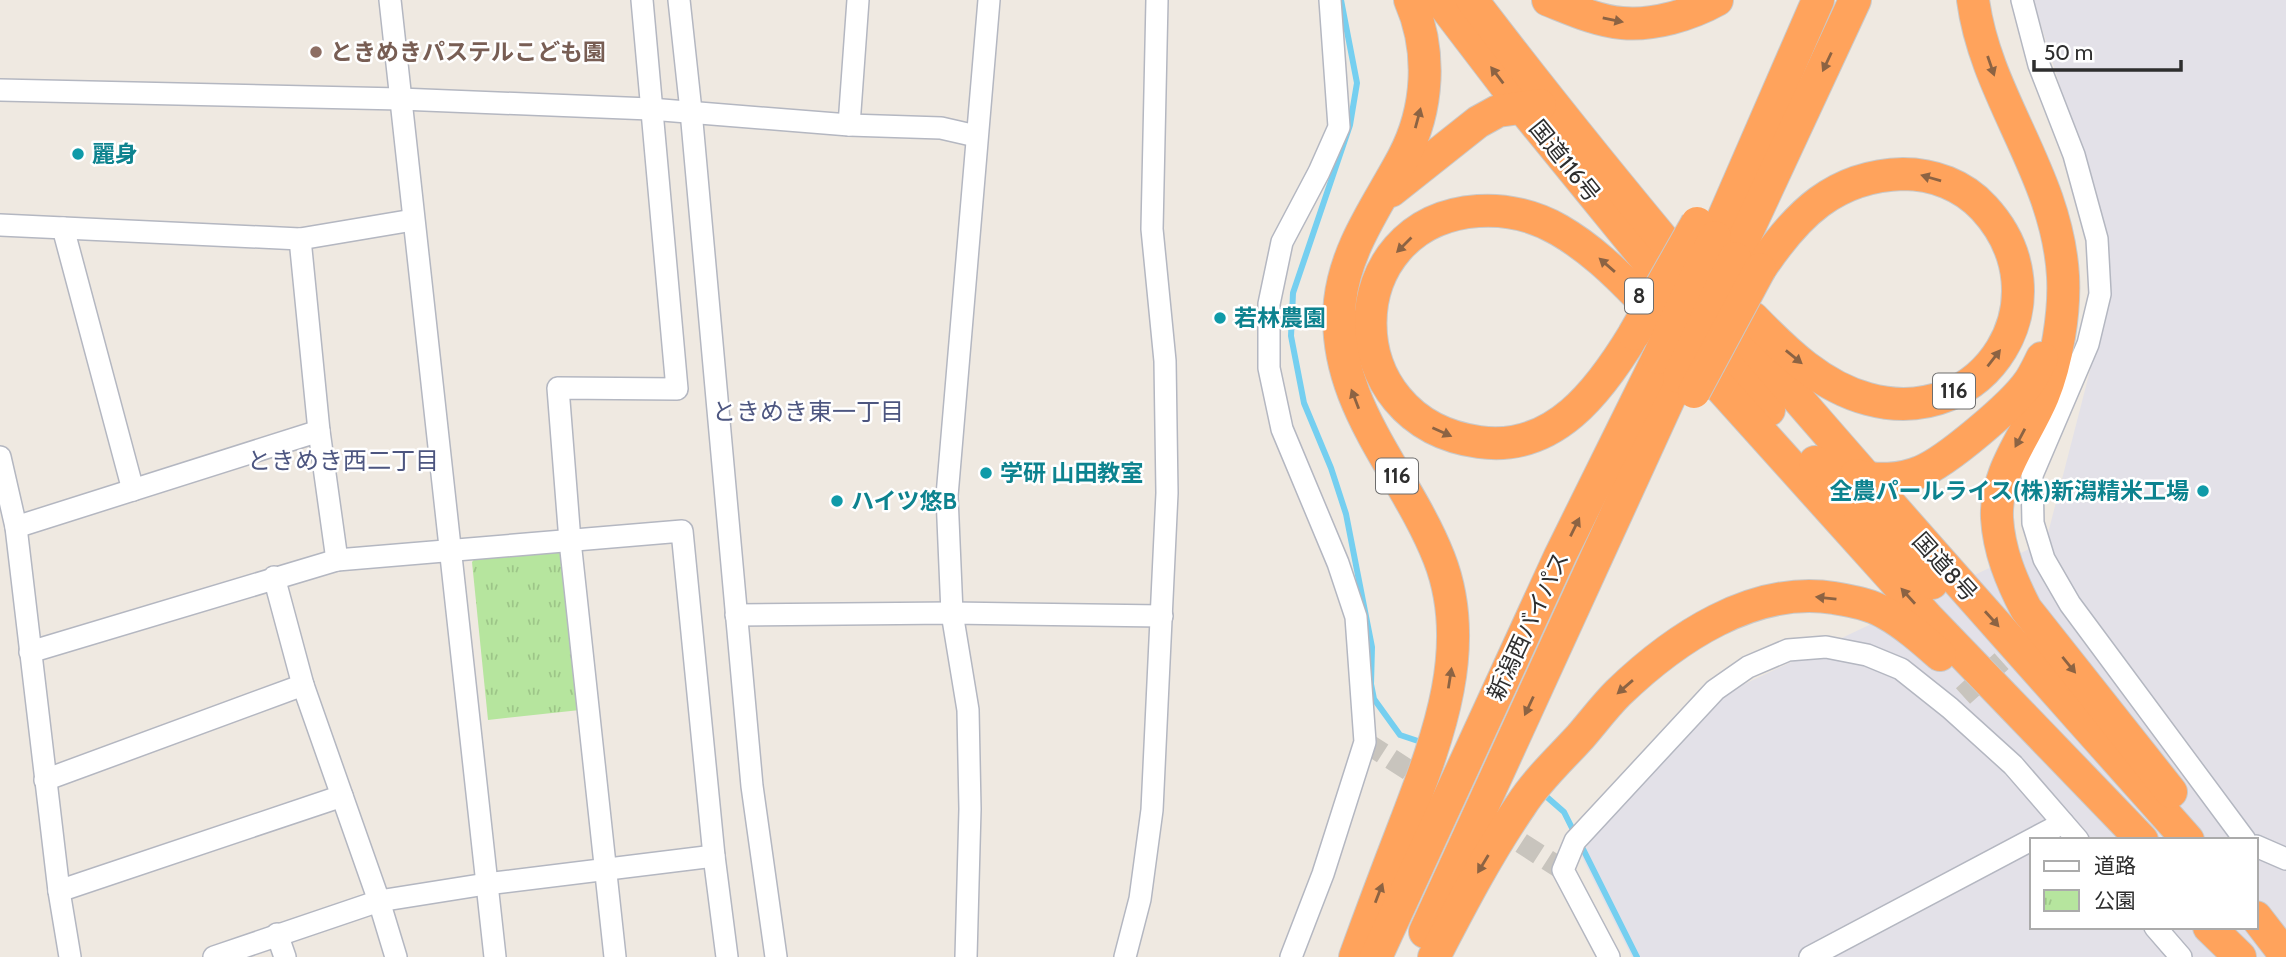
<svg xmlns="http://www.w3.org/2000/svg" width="2286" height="957" viewBox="0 0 2286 957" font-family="Cabin,'Noto Sans JP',sans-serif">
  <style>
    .industrial { fill: #e3e1e8; fill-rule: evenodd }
    .park { fill: url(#park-tufts) }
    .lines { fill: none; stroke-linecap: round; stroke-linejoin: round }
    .stream { stroke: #75cff0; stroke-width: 6 }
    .minor-tunnel { stroke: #c8c4bd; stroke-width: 21; stroke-dasharray: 21 10; stroke-linecap: butt }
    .minor-casing { stroke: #b4b7c1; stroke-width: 24 }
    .highway-casing { stroke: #c9c9c9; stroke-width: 34 }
    .minor { stroke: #fff; stroke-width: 21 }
    .highway { stroke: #ffa35c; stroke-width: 32 }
    .highway-bridge-casing { stroke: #c9c9c9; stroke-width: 34; stroke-linecap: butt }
    .highway-bridge { stroke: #ffa35c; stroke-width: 32 }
    .oneway { fill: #8c6343 }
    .education-dot { fill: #8d6e63; stroke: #fff; stroke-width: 2.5 }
    .culture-dot { fill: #0f9aa8; stroke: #fff; stroke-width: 2.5 }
    .labels { text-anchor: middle; stroke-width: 5; stroke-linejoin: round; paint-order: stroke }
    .shield { fill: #fff; stroke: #6d6d6d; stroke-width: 2 }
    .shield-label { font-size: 21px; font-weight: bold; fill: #2e2e2e }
    .education-label { font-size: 23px; font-weight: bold; fill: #785e54; stroke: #fff; text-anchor: start }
    .culture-label { font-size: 23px; font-weight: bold; fill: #0d838f; stroke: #fff; text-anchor: start }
    .street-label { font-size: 23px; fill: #2e2e2e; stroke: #fff }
    .neighbourhood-label { font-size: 24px; fill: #4d5680; stroke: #fff }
  </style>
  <defs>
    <pattern id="park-tufts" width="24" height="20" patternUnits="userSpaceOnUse" patternTransform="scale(1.75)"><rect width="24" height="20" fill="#b6e59e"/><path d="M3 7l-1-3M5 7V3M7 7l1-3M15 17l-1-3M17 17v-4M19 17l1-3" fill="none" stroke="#9dc588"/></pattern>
  </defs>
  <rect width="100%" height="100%" fill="#efe9e1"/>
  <path class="industrial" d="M2033 0H2286V957H1632L1581 855 1607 817 1687 726 1734 689 2046 541 2109 297 2087 172ZM2032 840H2256V927H2032Z"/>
  <polygon class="park" points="556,548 565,554 580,710 488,720 472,562 478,555"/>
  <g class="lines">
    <g class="stream">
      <polyline points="1341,0 1357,83 1350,125 1293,293 1291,336 1304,403 1331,468 1346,514 1372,647 1371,684 1374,699 1400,735 1424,743"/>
      <polyline points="1540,791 1564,812 1575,834"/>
      <polyline points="1580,843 1637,957"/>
    </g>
    <g class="minor-tunnel">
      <polyline points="1963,696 2026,639"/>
      <polyline points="1365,742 1563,870"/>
    </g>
    <defs>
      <g id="minor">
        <polyline points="390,0 495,957"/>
        <polyline points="679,0 691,111 752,786 776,957"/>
        <polyline points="2022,0 2039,65 2074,155 2097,239 2100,294 2088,344 2032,475 2033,523 2044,559 2070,604 2245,840"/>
        <polyline points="0,90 400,99 650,109 849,125 941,128 976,136"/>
        <polyline points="849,125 858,0"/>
        <polyline points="0,225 300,239 413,220"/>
        <polyline points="63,228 133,490"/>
        <polyline points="300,239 319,431 337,560"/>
        <polyline points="0,457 16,527 59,891 70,957"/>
        <polyline points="16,527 319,431"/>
        <polyline points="274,577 303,685 379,901 396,957"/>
        <polyline points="736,615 952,613 1162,616"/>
        <polyline points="30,652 337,560 682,531 714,856 727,957"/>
        <polyline points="45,780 303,685"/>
        <polyline points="2256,846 2286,859"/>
        <polyline points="59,891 342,796"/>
        <polyline points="2155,927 2181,957"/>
        <polyline points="277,934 285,957"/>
        <polyline points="214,957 379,901 486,884 714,856"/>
        <polyline points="615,957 570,541 558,388 677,389 642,0"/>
        <polyline points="966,957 970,809 968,710 952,613 947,496 989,0"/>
        <polyline points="1125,957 1140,899 1152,810 1167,493 1165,361 1152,229 1157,0"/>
        <polyline points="1291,957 1323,874 1365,742 1356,617 1338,563 1282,429 1269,368 1269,304 1282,242 1319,172 1339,127 1330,0"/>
        <polyline points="1609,957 1563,870 1575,841 1715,690 1748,667 1788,650 1826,647 1867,655 1901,669 1950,708 2013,765 2078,840"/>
        <polyline points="1810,957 2063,823"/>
      </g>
      <g id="highway">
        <polyline points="1440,0 1521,106 1769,410"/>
        <path d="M1472 0C1695 293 1944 565 2188 840"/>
        <path d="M1548 0C1571 9 1597 21 1622 23 1653 26 1690 15 1717 0"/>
        <path d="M1973 0C1986 98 2057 173 2063 276 2065 312 2057 362 2043 396 2026 437 1995 471 1997 518 1999 551 2011 580 2026 609L2171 792"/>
        <polyline points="1391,191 1478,122 1498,111 1540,105"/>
        <polyline points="1715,237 1818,0"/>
        <polyline points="1735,258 1855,0"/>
        <path d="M1753 318C1786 352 1822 387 1868 399 1986 431 2067 298 1984 208 1963 185 1933 174 1903 174 1834 176 1796 215 1760 269"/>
        <path d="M1634 334C1600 390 1554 453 1479 442 1333 422 1336 221 1478 211 1506 209 1535 216 1559 230 1590 248 1615 272 1640 298L1927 617 2142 840"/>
        <polyline points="1815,462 1932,583"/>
        <path d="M1856 475C1876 481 1901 480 1920 472 1946 462 2013 405 2029 382 2034 375 2038 366 2042 358"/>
        <polyline points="2256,917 2286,956"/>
        <polyline points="2209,927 2240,957"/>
        <polyline points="1425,932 1679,377"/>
        <path d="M1355 957C1371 913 1388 868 1405 824 1437 740 1474 647 1439 558 1405 471 1330 402 1340 301 1346 247 1378 205 1403 158 1429 109 1432 50 1410 0"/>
        <polyline points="1376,957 1560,556 1658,358"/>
        <path d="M1434 957C1461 905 1488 853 1521 805 1537 780 1560 759 1580 737 1593 722 1605 706 1618 693 1674 639 1753 585 1834 598 1851 601 1870 604 1885 613 1905 624 1923 640 1940 655"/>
      </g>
    </defs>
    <use href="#minor" class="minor-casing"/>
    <use href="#highway" class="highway-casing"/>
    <use href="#minor" class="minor"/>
    <use href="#highway" class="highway"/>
    <defs>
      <g id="highway-bridge">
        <polyline points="1634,334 1697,223"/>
        <polyline points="1658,358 1715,237"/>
        <polyline points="1679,377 1735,258"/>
        <polyline points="1694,392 1760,269"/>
      </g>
    </defs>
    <use href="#highway-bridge" class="highway-bridge-casing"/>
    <use href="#highway-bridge" class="highway-bridge"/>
  </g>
  <defs><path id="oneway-solid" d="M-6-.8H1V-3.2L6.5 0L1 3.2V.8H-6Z" transform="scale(1.75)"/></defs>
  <g class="oneway">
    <use href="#oneway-solid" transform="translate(1613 20) rotate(12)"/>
    <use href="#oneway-solid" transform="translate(1827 62) rotate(115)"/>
    <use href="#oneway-solid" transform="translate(1991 66) rotate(71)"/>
    <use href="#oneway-solid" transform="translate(1497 75) rotate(-127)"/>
    <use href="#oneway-solid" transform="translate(1418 118) rotate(-75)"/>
    <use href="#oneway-solid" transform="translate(1931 178) rotate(-164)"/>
    <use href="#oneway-solid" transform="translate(1404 245) rotate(135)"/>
    <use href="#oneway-solid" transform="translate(1607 265) rotate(-139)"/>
    <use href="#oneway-solid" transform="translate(1794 357) rotate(39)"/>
    <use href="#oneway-solid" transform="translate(1994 358) rotate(-52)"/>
    <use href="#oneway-solid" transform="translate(1355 399) rotate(-111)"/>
    <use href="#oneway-solid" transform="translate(1442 432) rotate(24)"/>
    <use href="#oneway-solid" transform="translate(2020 438) rotate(118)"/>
    <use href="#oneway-solid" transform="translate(1575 527) rotate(-64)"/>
    <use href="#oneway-solid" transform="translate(1908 596) rotate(-132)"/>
    <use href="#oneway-solid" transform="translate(1826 598) rotate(-174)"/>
    <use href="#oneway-solid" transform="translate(1992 619) rotate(48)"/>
    <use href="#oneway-solid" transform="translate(2069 665) rotate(51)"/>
    <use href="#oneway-solid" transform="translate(1450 678) rotate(-81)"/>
    <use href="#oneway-solid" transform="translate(1625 687) rotate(139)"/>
    <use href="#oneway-solid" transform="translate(1529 706) rotate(115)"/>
    <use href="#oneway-solid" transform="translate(1483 864) rotate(121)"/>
    <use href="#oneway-solid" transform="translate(1379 893) rotate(-69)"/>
  </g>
  <circle class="education-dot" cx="316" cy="52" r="7"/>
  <g class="culture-dot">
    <circle cx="78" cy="154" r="7"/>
    <circle cx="1220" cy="318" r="7"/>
    <circle cx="986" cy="473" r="7"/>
    <circle cx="2203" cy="491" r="7"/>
    <circle cx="837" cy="501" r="7"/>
  </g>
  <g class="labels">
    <g class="shield">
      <rect x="1625" y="278.5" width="28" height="35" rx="5"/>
      <rect x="1933" y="373.5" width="42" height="35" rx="5"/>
      <rect x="1376" y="458.5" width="42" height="35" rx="5"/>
    </g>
    <g class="shield-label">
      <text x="1639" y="303">8</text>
      <text x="1954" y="398">116</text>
      <text x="1397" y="483">116</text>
    </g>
    <g class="education-label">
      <text x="330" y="60">ときめきパステルこども園</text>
    </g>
    <g class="culture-label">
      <text x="92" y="162">麗身</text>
      <text x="1234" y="326">若林農園</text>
      <text x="1000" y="481">学研 山田教室</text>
      <text x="2189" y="499" text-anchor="end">全農パールライス(株)新潟精米工場</text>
      <text x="851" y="509">ハイツ悠B</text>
    </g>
    <g class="street-label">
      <text transform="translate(1565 161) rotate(51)" y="8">国道116号</text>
      <text transform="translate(1945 567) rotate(48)" y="8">国道8号</text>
      <text transform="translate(1528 626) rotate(-65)" y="8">新潟西バイパス</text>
    </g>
    <g class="neighbourhood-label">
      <text x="808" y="420">ときめき東一丁目</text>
      <text x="343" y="469">ときめき西二丁目</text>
    </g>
  </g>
  <rect x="2030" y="838" width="228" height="91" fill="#ffffff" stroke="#ababab" stroke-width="2"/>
  <rect x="2044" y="861" width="35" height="10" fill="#ffffff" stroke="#ababab" stroke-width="2"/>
  <text x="2094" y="873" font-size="21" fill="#2e2e2e">道路</text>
  <rect x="2044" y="890" width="35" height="21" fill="url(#park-tufts)" stroke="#ababab" stroke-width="2"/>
  <text x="2094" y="908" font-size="21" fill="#2e2e2e">公園</text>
  <path d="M2034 60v10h147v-10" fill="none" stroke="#2e2e2e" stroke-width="3.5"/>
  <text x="2044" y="60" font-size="21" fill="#2e2e2e" stroke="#ffffff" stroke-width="5" paint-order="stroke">50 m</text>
</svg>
